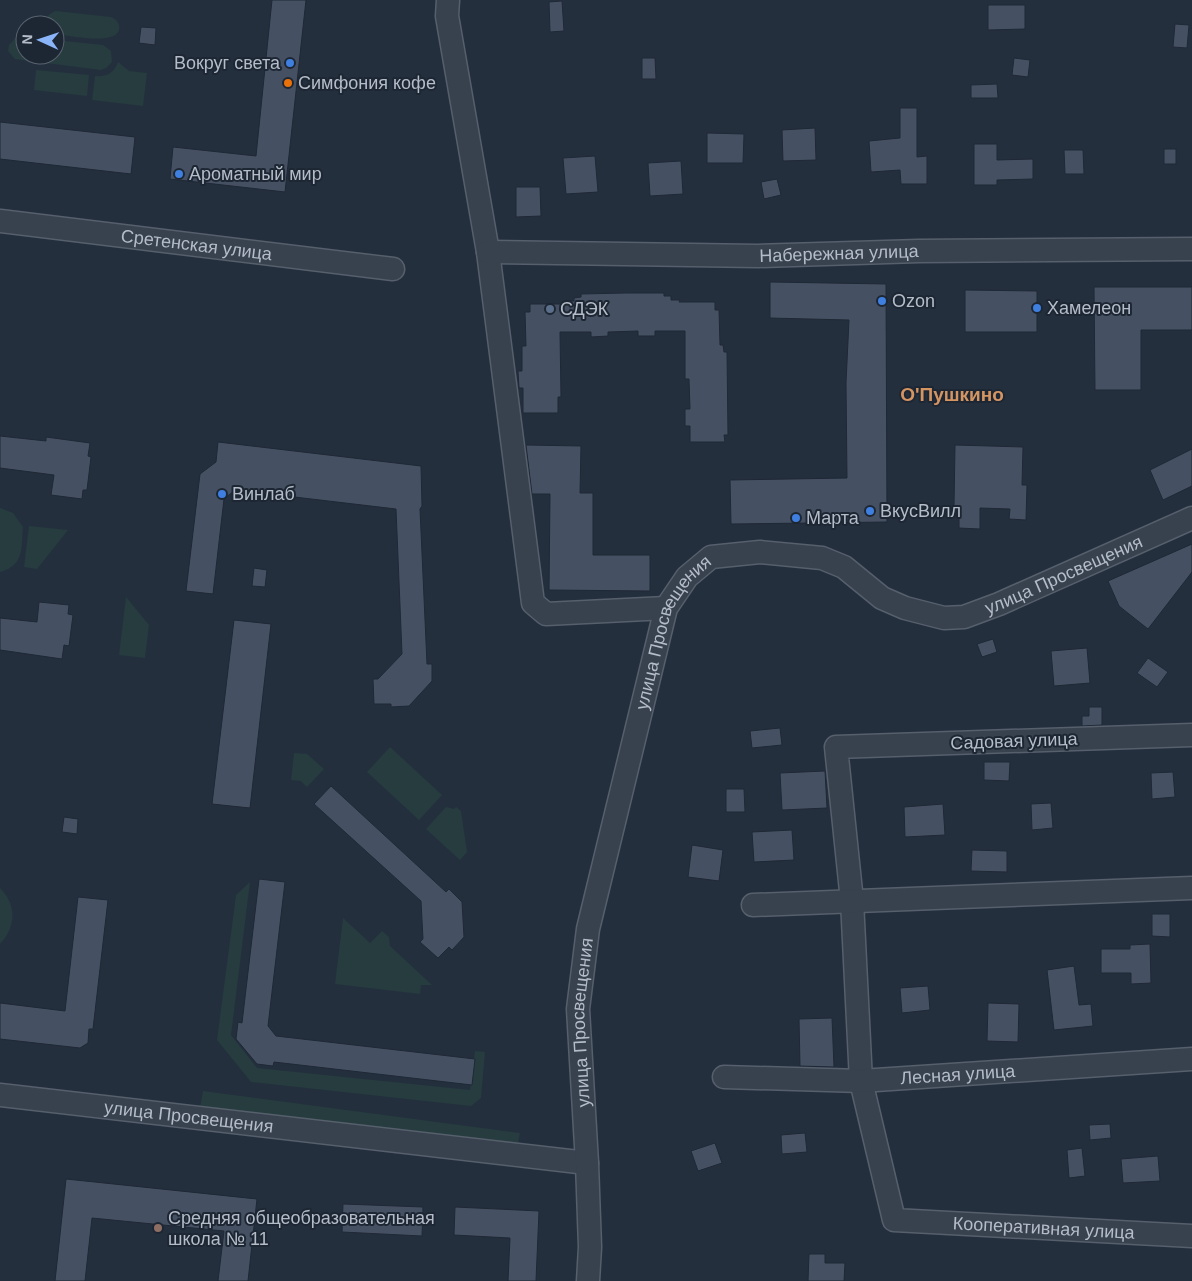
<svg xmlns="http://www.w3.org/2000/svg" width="1192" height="1281" viewBox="0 0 1192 1281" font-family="Arial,sans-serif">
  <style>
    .green { fill: #263c3f }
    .building { fill: #455162; stroke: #1f2835 }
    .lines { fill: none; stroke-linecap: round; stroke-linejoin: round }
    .minor-casing { stroke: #565f6c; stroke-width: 25 }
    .minor { stroke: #38414e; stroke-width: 22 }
    .shop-dot { fill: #3f7fe0; stroke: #1d2633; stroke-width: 2 }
    .food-dot { fill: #e8710a; stroke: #1d2633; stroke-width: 2 }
    .service-dot { fill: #5c6f8a; stroke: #1d2633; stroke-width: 2 }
    .education-dot { fill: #8d6e63; stroke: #1d2633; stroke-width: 2 }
    .labels { text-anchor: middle; stroke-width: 4; stroke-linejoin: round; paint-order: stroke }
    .poi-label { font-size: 18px; fill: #b4bcc9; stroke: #1d2633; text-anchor: start }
    .street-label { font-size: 18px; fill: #b4bcc9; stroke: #1d2633 }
    .neighbourhood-label { font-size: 19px; font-weight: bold; fill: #d59563; stroke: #1d2633 }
  </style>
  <rect width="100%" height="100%" fill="#242f3e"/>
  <g class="green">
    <path d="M56 11 111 17C115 19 118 21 119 25 124 48 67 35 55 34V25H46C45 17 49 13 56 11Z"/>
    <polygon points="17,36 25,36 25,55 55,55 55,40 103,45 111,51 112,62 106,68 101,70 15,59 8,51 9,45"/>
    <path d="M118 62 129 71 147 73 143 106 92 100 95 76C107 77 114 73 118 62Z"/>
    <polygon points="36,70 89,75 87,96 34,90"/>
    <path d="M0 508 13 513 23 527C21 548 25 565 0 572Z"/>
    <polygon points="29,526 68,530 37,569 24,567"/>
    <polygon points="126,597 149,625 145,658 119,655"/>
    <polygon points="390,747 442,795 419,820 367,772"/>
    <polygon points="294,753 307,754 324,769 307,787 301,781 291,780"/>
    <polygon points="446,807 454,809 456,807 461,811 467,852 460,860 426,829"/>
    <polygon points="250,882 231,1035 257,1068 470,1090 475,1051 485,1052 481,1098 471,1106 251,1082 217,1040 236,895"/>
    <path d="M0 888C17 905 16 927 0 944Z"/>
    <polygon points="343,918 370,943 382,931 389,937 390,946 432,985 421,985 420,994 335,984"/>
    <polygon points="203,1091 520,1133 517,1148 200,1108"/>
  </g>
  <g class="building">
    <polygon points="272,0 306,0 285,192 170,179 173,147 256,156"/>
    <polygon points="562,1 564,31 550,32 549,2"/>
    <polygon points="988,5 1025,5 1025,29 988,30"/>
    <polygon points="1175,24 1189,25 1187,48 1173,47"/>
    <polygon points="141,27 156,28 155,45 139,43"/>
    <polygon points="642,58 655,58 656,79 642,79"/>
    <polygon points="1014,58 1030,60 1028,77 1012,75"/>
    <polygon points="997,84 998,98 971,98 971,85"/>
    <polygon points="900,108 917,108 917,157 927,156 927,184 901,184 900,170 871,172 869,141 900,138"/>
    <polygon points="0,122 135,137 131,174 0,159"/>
    <polygon points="815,128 816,160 783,161 782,130"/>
    <polygon points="707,133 744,134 743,163 707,163"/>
    <polygon points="974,144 997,144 997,160 1033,159 1033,179 997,180 997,185 974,185"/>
    <rect x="1164" y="149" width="12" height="15"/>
    <polygon points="1064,150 1083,150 1084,174 1065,174"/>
    <polygon points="595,156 598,192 566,194 563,158"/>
    <polygon points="681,161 683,194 650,196 648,163"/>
    <polygon points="777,179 781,195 764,199 761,182"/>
    <polygon points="516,187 540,187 541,216 516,217"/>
    <polygon points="770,282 886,284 887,522 731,524 730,480 847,478 846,383 849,320 770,318"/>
    <polygon points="1094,287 1192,287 1192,330 1141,330 1141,390 1095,390"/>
    <polygon points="965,290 1037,291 1037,332 965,332"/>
    <polygon points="626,293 664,293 664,296 671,296 671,300 680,300 679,302 715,302 715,310 719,310 720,345 723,345 724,352 727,352 728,435 724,435 725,442 690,442 690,426 685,426 685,409 690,409 689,379 685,379 685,331 655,331 655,336 638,336 638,331 608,332 608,336 591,337 591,332 560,332 561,397 558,397 558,413 523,413 523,388 519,388 518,371 522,371 522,346 526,346 525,312 530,312 530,304 565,304 565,301 574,301 574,298 581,297 581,294"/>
    <polygon points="0,436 46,441 46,437 90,443 88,456 91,457 87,490 83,490 82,499 51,495 54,475 0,468"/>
    <polygon points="218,442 421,466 422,506 420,509 427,664 432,664 432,681 409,706 391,707 391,704 374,704 373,679 378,679 402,654 396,509 235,490 224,499 213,594 186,591 200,474 216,462"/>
    <polygon points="526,445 581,446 580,493 593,493 593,555 650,555 650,591 549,590 550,494 532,494"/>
    <polygon points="955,445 1023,447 1022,485 1027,485 1026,520 1009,519 1010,509 980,508 980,529 959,528 959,507 954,507"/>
    <polygon points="1192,449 1192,486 1163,500 1150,470"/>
    <polygon points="1192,544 1192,572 1148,629 1119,606 1108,581"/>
    <polygon points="254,568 267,570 265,587 252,586"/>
    <polygon points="39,602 69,605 68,614 73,615 69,646 64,645 62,659 0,650 0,618 37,622"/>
    <polygon points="234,620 271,624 250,808 212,804"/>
    <polygon points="993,639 997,652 982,657 977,644"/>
    <polygon points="1087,648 1090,683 1054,686 1051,651"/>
    <polygon points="1148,658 1168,672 1157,687 1137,673"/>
    <polygon points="1089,707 1102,707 1102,725 1082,726 1082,716 1089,716"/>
    <polygon points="780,728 782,745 752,748 750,731"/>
    <polygon points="984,762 1010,762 1009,781 984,780"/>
    <polygon points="825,771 827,808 782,810 780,773"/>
    <polygon points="1173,772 1175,797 1152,799 1151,773"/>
    <polygon points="331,786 446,892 449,889 462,902 464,937 452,950 449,947 438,958 420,942 423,939 421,901 314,804"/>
    <polygon points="726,789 744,789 745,812 726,812"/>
    <polygon points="1051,803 1053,828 1032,830 1031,804"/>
    <polygon points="943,804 945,835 905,837 904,807"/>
    <polygon points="64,817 78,819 77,834 62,832"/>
    <polygon points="792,830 794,860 754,862 752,832"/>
    <polygon points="692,845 723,850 719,881 688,877"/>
    <polygon points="972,850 1007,851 1007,872 971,871"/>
    <polygon points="259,879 285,882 268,1026 276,1036 475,1059 472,1085 274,1062 273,1066 257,1064 236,1039 238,1022 242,1023"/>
    <polygon points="78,897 108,900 93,1029 89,1029 88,1043 80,1048 0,1039 0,1003 65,1011"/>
    <polygon points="1152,914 1170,914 1170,937 1152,936"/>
    <polygon points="1150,944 1151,983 1131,984 1131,973 1101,973 1101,949 1130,949 1130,945"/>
    <polygon points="1074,966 1079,1005 1091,1004 1093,1026 1054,1030 1047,970"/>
    <polygon points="928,986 930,1010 902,1013 900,988"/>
    <polygon points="988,1003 1019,1004 1018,1042 987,1041"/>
    <polygon points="832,1018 834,1067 800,1066 799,1019"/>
    <polygon points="1110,1124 1111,1138 1090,1140 1089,1125"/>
    <polygon points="805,1133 807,1152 782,1154 781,1135"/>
    <polygon points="715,1143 722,1163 698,1171 691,1151"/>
    <polygon points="1082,1148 1085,1176 1069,1178 1067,1150"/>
    <polygon points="1158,1156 1160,1181 1123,1183 1121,1159"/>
    <polygon points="66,1179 257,1199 248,1281 218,1281 224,1231 92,1218 85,1281 55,1281"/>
    <polygon points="343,1204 423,1207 422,1236 342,1232"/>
    <polygon points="455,1207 539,1211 536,1281 508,1281 510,1238 454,1235"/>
    <polygon points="809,1254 825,1254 825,1263 845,1263 844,1281 808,1281"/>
  </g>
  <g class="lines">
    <defs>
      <g id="minor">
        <polyline points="448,0 447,16 488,252 533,603 546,614 666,608"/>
        <path id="s1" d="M0 221 393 269"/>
        <path id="s2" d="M488 252 758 256 919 251 1192 249"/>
        <path id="s3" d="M1192 735 836 747 852 901 861 1081 894 1220 1192 1236"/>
        <polyline points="753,905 1192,888"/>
        <path id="s4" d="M724 1077 861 1081 1192 1059"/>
        <path id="s5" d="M0 1095 587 1163"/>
        <path id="s6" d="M588 1281 590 1247 587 1163 578 1009 588 929 666 608 687 577 711 557 760 552 822 558 844 567 882 598 905 608 944 618 964 617 999 604 1192 518"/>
      </g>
    </defs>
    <use href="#minor" class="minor-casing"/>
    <use href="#minor" class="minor"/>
  </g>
  <g class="shop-dot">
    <circle cx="290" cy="63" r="5"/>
    <circle cx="179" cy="174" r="5"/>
    <circle cx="882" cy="301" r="5"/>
    <circle cx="1037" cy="308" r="5"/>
    <circle cx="222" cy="494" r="5"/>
    <circle cx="870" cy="511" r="5"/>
    <circle cx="796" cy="518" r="5"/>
  </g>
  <circle class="food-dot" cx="288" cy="83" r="5"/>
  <circle class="service-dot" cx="550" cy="309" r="5"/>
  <circle class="education-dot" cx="158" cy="1228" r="5"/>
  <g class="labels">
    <g class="poi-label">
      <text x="280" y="69" text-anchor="end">Вокруг света</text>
      <text x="298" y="89">Симфония кофе</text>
      <text x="189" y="180">Ароматный мир</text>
      <text x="892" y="307">Ozon</text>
      <text x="1047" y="314">Хамелеон</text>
      <text x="560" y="315">СДЭК</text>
      <text x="232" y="500">Винлаб</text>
      <text x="880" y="517">ВкусВилл</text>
      <text x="806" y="524">Марта</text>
      <text x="168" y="1224">Средняя общеобразовательная<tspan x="168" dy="21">школа № 11</tspan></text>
    </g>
    <g class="street-label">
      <text dy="6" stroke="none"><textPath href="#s1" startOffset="198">Сретенская улица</textPath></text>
      <text dy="6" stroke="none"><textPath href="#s2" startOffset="351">Набережная улица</textPath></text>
      <text dy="6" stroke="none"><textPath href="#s6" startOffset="1130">улица Просвещения</textPath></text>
      <text dy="6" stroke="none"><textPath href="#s6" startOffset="664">улица Просвещения</textPath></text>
      <text transform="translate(1014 741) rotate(-2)" y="6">Садовая улица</text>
      <text dy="6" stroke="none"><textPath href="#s6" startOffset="259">улица Просвещения</textPath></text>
      <text dy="6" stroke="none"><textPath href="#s4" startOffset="234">Лесная улица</textPath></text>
      <text dy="6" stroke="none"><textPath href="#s5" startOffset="190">улица Просвещения</textPath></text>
      <text dy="6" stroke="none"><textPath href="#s3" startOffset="984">Кооперативная улица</textPath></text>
    </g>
    <g class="neighbourhood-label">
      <text x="952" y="401">О'Пушкино</text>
    </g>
  </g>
  <g transform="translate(40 40) rotate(273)"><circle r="24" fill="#1d2633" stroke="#59626f"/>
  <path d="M0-4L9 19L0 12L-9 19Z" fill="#8ab4f8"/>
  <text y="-8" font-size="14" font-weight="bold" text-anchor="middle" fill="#b4bcc9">N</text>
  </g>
</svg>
